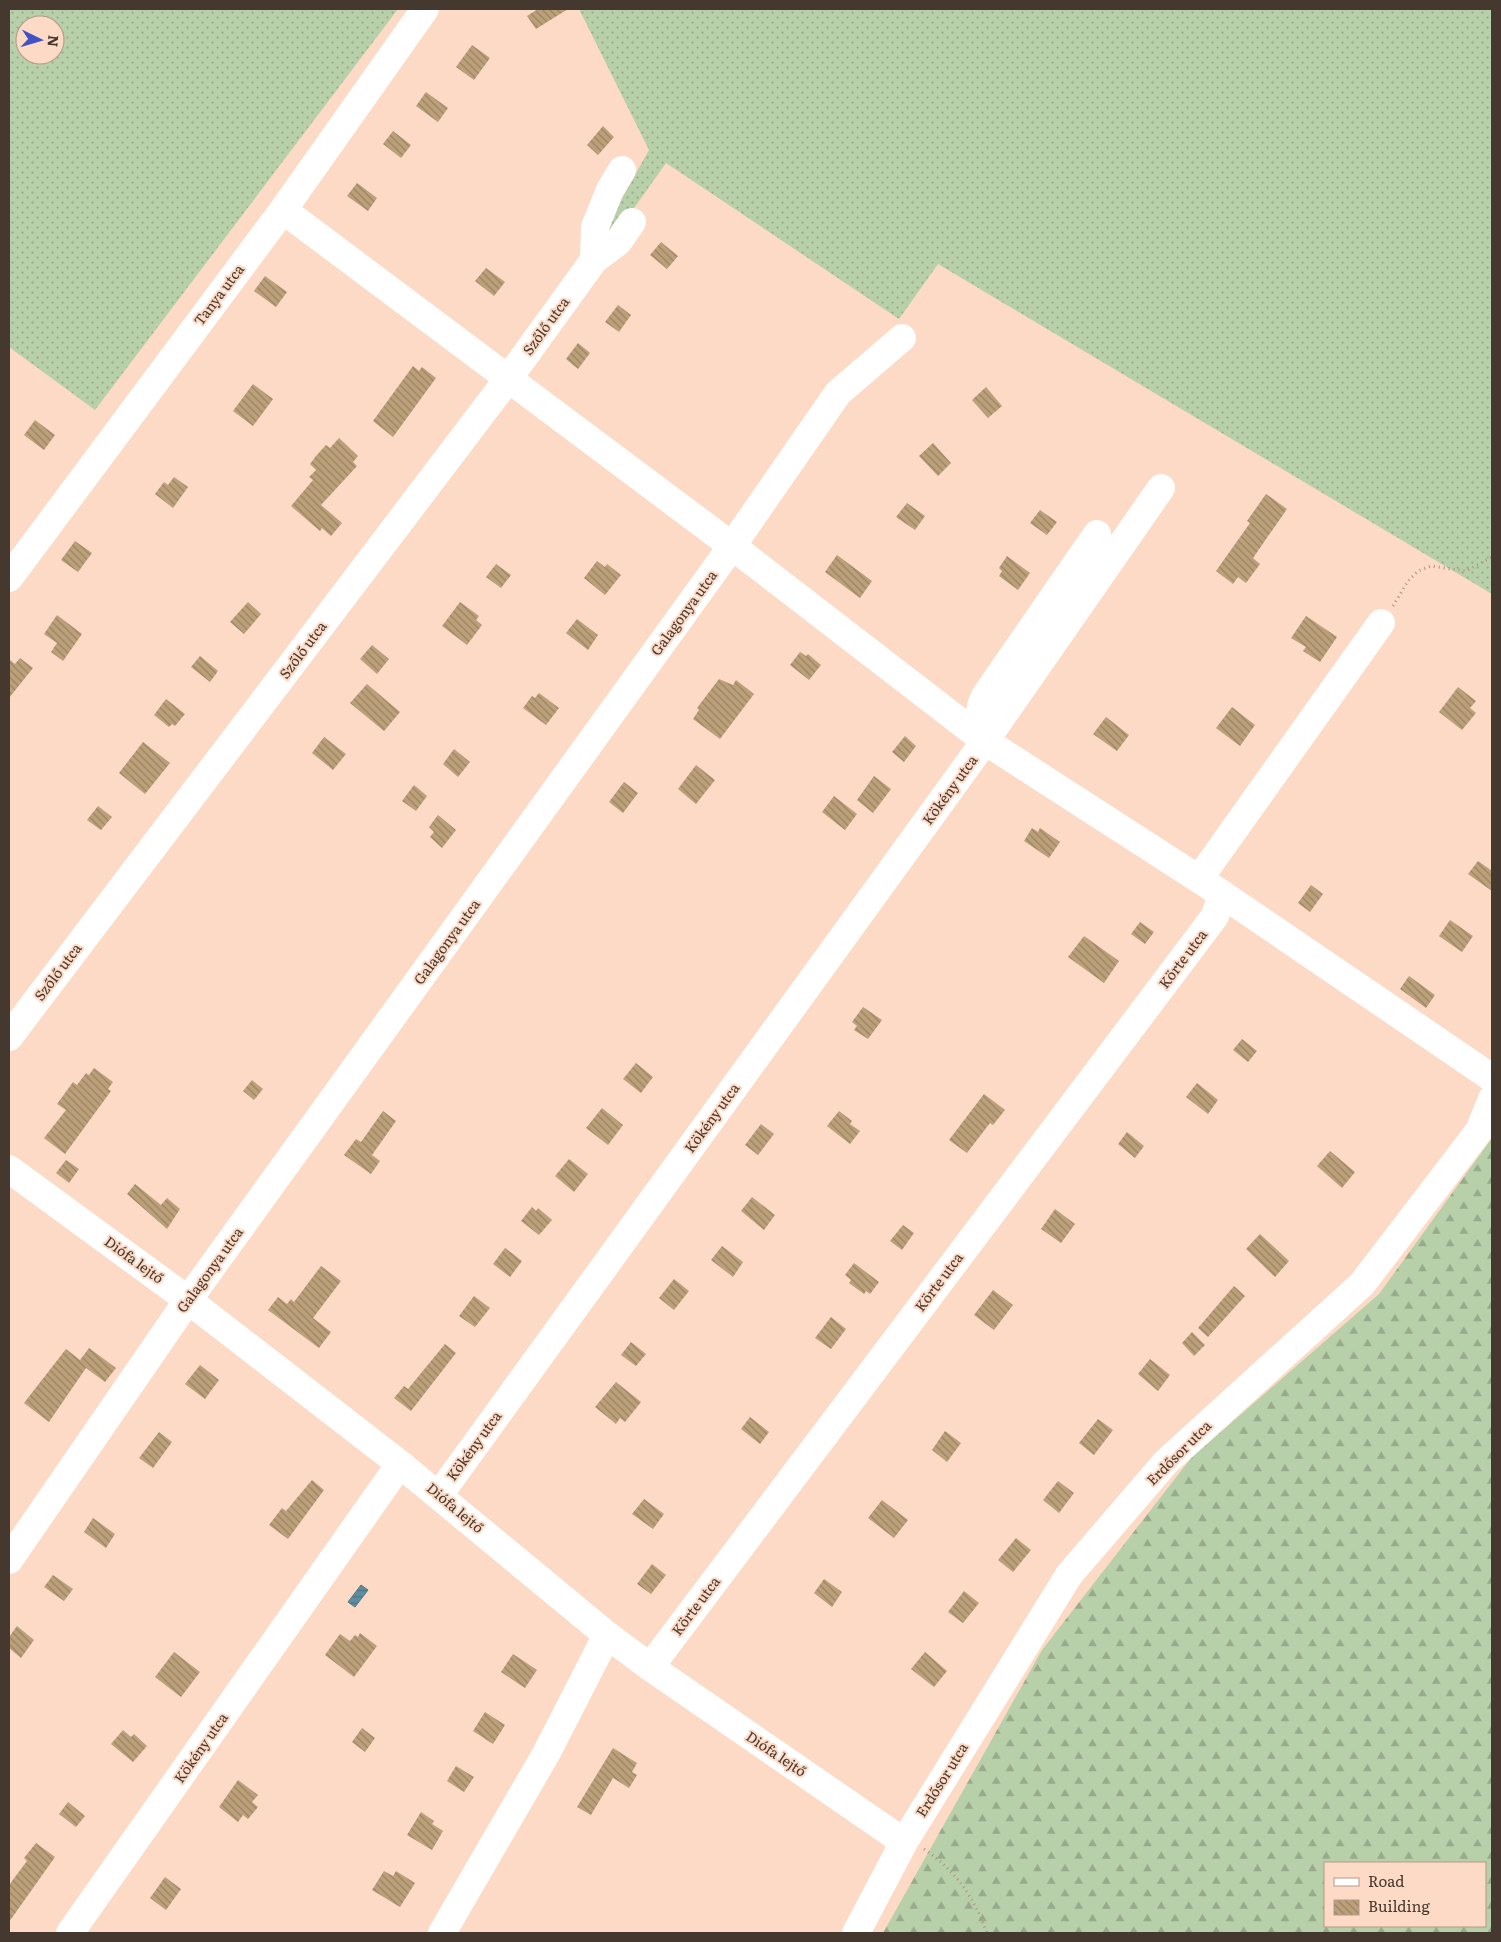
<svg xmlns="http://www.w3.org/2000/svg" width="1501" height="1942" viewBox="0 0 1501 1942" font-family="Literata,serif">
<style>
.grass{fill:url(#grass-dots);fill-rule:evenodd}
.forest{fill:url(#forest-firs);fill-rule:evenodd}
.water{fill:url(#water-rules);stroke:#54747f}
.building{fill:url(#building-back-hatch)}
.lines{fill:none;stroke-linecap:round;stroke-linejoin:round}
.path{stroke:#ac9383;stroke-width:3;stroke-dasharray:1 4;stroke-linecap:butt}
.minor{stroke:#fff;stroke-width:28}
.labels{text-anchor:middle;stroke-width:4;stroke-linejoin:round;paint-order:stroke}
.street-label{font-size:14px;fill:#45382f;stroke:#fcdac5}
</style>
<defs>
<pattern id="grass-dots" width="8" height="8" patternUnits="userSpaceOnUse" patternTransform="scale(1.25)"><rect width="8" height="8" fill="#b8d0aa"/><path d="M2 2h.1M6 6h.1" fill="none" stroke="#97aa8b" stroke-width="1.8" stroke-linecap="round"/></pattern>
<pattern id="forest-firs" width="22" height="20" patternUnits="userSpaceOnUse" patternTransform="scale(1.25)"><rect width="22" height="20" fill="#b8d0aa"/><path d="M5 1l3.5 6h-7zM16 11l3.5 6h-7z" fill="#97aa8b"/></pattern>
<pattern id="water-rules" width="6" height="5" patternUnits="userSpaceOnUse" patternTransform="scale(1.25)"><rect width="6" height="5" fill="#5b8ea1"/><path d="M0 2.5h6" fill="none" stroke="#4d7584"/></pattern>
<pattern id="building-back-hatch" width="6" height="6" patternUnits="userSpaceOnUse" patternTransform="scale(1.25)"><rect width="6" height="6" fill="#bba07a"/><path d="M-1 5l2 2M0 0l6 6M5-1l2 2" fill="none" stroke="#9a8364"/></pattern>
</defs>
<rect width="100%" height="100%" fill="#fcdac5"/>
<!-- grass -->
<path class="grass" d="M9,9h389l-303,401 -86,-63zM25,25h30v30h-30z
M579,9h913v585l-554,-330 -39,55 -233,-156 -49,69 -13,8 3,-15 42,-75z"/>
<!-- forest -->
<path class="forest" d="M1492,1138v795h-609l159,-283 149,-192 188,-164zM1325,1863h160v63h-160z"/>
<!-- water -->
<path class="water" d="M361,1585l7,5 -13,17 -7,-5z"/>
<!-- building -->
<path class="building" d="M538,9h30l-32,20 -9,-13z
M472,45l18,13 -16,22 -18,-13z
M426,92l22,16 -10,14 -22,-16z
M603,126l11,11 -16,18 -11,-10z
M393,131l18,14 -10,13 -18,-14z
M357,183l20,15 -9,13 -21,-15z
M661,242l17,14 -11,13 -17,-14z
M486,268l19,14 -11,14 -19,-15z
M265,276l22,16 -11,15 -22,-16z
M618,305l13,10 -12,17 -14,-10z
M578,343l12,10 -12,16 -12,-10z
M413,366l6,5 3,-4 14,11 -43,59 -20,-16z
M253,384l20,15 -20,27 -20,-15z
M986,387l16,19 -14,12 -16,-18z
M35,420l20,15 -11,15 -20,-15z
M339,438l19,18 -5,6 4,4 -36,39 21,18 -11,13 -9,-8 -2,3 -29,-25 22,-26 -4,-3 7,-7 -6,-6 6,-8 10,-11 4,3z
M933,443l18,20 -13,13 -19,-20z
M174,477l14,10 -15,21 -18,-14 9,-12 4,3z
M1266,494l21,15 -34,49 7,6 -14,19 -8,-6 -5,7 -17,-13 34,-48 -3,-2z
M907,503l18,13 -10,14 -19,-13z
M1040,510l17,12 -10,13 -17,-12z
M75,541l17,12 -14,19 -17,-12z
M837,555l35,26 -12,17 -35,-26z
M1007,556l23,17 -12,17 -19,-14 3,-5 -3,-3z
M597,561l8,6 2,-3 14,11 -16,20 -21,-17z
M496,564l15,11 -10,13 -15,-11z
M248,602l13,12 -17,20 -14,-12z
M460,602l19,14 -3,4 6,5 -15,20 -25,-19z
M57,615l25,19 -19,27 -12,-9 6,-9 -13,-9z
M1306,616l31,21 -17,25 -17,-11 3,-4 -15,-9z
M577,619l21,16 -10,15 -22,-17z
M372,645l17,14 -12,15 -17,-15z
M800,652l6,4 2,-2 13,11 -12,15 -19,-15z
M200,656l18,15 -8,11 -19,-15z
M20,658l13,10 -24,30v-39l6,5z
M719,679l14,6 3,-5 18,14 -34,45 -27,-20 6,-9 -2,-2z
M367,684l33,28 -16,19 -34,-28z
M1458,687l18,14 -6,7 6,5 -14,17 -23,-18z
M539,693l20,15 -13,17 -23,-17 9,-12 3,2z
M166,699l19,15 -10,12 -3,-2 -3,3 -15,-12z
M1232,707l23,18 -15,21 -24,-18z
M1106,717l23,18 -12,16 -24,-17z
M905,736l11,10 -12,16 -12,-10z
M324,737l22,17 -13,16 -21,-17z
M143,742l27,21 -25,31 -26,-21z
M454,749l16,13 -12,15 -15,-13z
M696,765l19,15 -19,24 -18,-15z
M874,776l17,13 -18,24 -16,-13z
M624,782l14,11 -15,20 -14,-11z
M414,785l13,11 -11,15 -14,-10z
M834,796l23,18 -12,16 -23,-18z
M98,806l14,11 -11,13 -14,-10z
M438,815l18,15 -14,18 -12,-11 4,-5 -5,-5z
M1032,828l6,4 2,-4 20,14 -11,16 -25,-17z
M1478,861l14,10v20l-24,-17z
M1311,885l12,9 -13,18 -12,-9z
M1450,920l23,16 -11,16 -23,-16z
M1140,922l14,10 -9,12 -14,-10z
M1084,936l35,25 -15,22 -36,-26z
M1409,976l26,19 -9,13 -26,-19z
M863,1007l19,13 -14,19 -14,-9 3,-4 -5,-4z
M1242,1039l15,12 -9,11 -15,-12z
M636,1063l17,14 -12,16 -18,-14z
M94,1068l19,14 -5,7 3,2 -46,63 -21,-16 22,-28 -9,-6 16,-22 4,3 9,-12 3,2z
M252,1080l11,9 -9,11 -11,-9z
M1197,1083l21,17 -10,14 -22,-17z
M984,1094l21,16 -12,15 -3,-2 -23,30 -18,-13z
M602,1108l21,17 -15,20 -22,-17z
M383,1111l13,10 -24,34 8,6 -9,13 -27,-19 12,-16 5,3z
M839,1111l13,10 -2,3 10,7 -10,13 -23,-18z
M761,1124l13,10 -16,21 -13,-10z
M1127,1132l17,14 -9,12 -17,-14z
M1330,1151l25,21 -13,16 -25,-22z
M569,1159l19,15 -14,18 -19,-16z
M66,1160l13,9 -10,14 -13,-10z
M135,1184l26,21 6,-7 13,11 -13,20 -40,-35z
M752,1197l23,18 -11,15 -23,-19z
M532,1207l4,4 2,-3 14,12 -13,15 -18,-14z
M1055,1209l20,15 -14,19 -20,-14z
M903,1225l11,8 -12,17 -12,-9z
M1260,1234l29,27 -14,16 -29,-28z
M722,1246l21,16 -10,15 -22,-17z
M505,1248l17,13 -12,16 -17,-13z
M854,1263l25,19 -9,12 -4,-3 -2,3 -15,-11 2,-3 -6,-5z
M321,1266l20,15 -28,37 18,14 -12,16 -51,-38 10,-13 9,7 4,-5 3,3z
M674,1279l15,12 -15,19 -15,-12z
M1234,1286l11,10 -37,41 -10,-9z
M993,1290l20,15 -19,25 -20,-15z
M474,1296l16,12 -15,19 -16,-11z
M831,1317l15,12 -15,20 -16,-11z
M1192,1332l13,13 -11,11 -12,-13z
M631,1342l15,12 -10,12 -15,-11z
M445,1344l11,9 -45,58 -17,-13 10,-12 4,3z
M89,1348l27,20 -11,14 -19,-14 -37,54 -25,-19 42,-54 14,11z
M1150,1359l20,16 -12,16 -20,-17z
M200,1365l19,15 -14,19 -20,-15z
M616,1382l25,20 -16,20 -5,-4 -4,6 -21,-17z
M750,1417l19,15 -9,12 -19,-15z
M1098,1419l15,11 -19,25 -15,-12z
M945,1431l16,12 -14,19 -15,-12z
M159,1432l13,10 -19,26 -14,-10z
M312,1480l12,10 -36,49 -19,-14 13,-17 4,3z
M1058,1481l16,12 -15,20 -16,-13z
M644,1499l20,15 -11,15 -21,-15z
M882,1500l26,20 -14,18 -26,-20z
M93,1518l22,16 -9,14 -22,-16z
M1016,1538l15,12 -18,22 -15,-12z
M652,1564l14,11 -15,19 -14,-10z
M53,1575l20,14 -9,12 -20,-14z
M824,1579l18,13 -10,15 -18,-14z
M964,1591l15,12 -16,20 -15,-11z
M17,1626l17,14 -13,18 -12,-10v-11z
M360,1633l17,13 -23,31 -29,-22 15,-21 10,7 5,-6 3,2z
M174,1652l26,20 -19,25 -26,-20z
M925,1652l22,19 -13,16 -23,-18z
M513,1654l24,16 -12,18 -24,-16z
M485,1712l20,13 -12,19 -20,-13z
M362,1728l13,10 -10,14 -13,-10z
M123,1730l8,7 3,-3 13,12 -14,16 -22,-18z
M613,1748l24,15 -5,9 5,3 -8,13 -16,-10 -22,37 -14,-8z
M456,1766l18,11 -10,15 -17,-11z
M238,1780l20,15 -6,7 6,5 -10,12 -5,-4 -5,7 -19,-15z
M68,1802l17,14 -9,11 -17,-13z
M421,1812l13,9 -2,3 11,7 -11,19 -25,-15z
M36,1843l19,14 -46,65v-37l18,-24 -3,-3z
M384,1871l9,5 3,-5 19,12 -15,24 -28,-17z
M165,1877l16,12 -15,21 -16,-12z"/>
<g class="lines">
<!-- path -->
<path class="path" d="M1393,606l15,-25 10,-10 13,-5 35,5 26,-14
M924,1849c33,23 49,47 63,84"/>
<!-- minor -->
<path class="minor" d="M283,210l449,336 253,195 237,153 270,184
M594,260l24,-18 14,-20
M9,578l274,-368 142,-201
M985,741c-6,-17 -8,-29 0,-45l112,-162
M1199,879l182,-256
M9,1037l499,-658 86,-119 1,-33 15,-37 12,-20
M9,1169l179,131 212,164 207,171 43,32 254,175
M439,1495l546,-754 176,-253
M9,1560l179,-260 544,-754 106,-153 64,-55
M650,1667l565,-751 7,-22
M70,1933l330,-469
M442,1933l104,-179 61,-119
M856,1933l48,-91 165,-267 97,-113 196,-178 117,-153 13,-32"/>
</g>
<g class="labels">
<!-- street labels -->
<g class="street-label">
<text transform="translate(219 295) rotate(-53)" y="5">Tanya utca</text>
<text transform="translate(546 326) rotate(-54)" y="5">Szőlő utca</text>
<text transform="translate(684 613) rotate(-54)" y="5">Galagonya utca</text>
<text transform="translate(303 650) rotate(-53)" y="5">Szőlő utca</text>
<text transform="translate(950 790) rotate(-54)" y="5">Kökény utca</text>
<text transform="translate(447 942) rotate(-54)" y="5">Galagonya utca</text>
<text transform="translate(1183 959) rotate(-53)" y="5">Körte utca</text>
<text transform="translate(58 972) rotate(-53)" y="5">Szőlő utca</text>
<text transform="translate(712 1118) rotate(-54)" y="5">Kökény utca</text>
<text transform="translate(134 1260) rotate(36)" y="5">Diófa lejtő</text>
<text transform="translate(210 1270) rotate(-54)" y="5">Galagonya utca</text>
<text transform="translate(939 1282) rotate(-53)" y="5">Körte utca</text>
<text transform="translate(474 1446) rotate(-54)" y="5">Kökény utca</text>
<text transform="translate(1179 1453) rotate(-45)" y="5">Erdősor utca</text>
<text transform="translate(455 1508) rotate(40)" y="5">Diófa lejtő</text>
<text transform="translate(696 1606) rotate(-53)" y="5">Körte utca</text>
<text transform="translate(201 1748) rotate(-55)" y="5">Kökény utca</text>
<text transform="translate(776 1754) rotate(34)" y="5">Diófa lejtő</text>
<text transform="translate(942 1780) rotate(-58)" y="5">Erdősor utca</text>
</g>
</g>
<!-- border -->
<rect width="1501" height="1942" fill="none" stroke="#45382f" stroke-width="20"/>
<!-- legend -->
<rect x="1324" y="1862" width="162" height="65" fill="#fcdac5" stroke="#b39989"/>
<rect x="1334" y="1878" width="25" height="8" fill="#ffffff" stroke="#b39989"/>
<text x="1368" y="1887" font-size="15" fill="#45382f">Road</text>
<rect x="1334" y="1900" width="25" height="15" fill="url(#building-back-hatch)" stroke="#b39989"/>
<text x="1368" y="1912" font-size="15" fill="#45382f">Building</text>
<!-- north arrow -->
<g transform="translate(40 40) rotate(95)"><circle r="24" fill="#fcdac5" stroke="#b39989"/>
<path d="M0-4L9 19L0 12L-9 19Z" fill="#4152c6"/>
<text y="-8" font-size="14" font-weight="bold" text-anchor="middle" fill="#45382f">N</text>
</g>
</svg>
